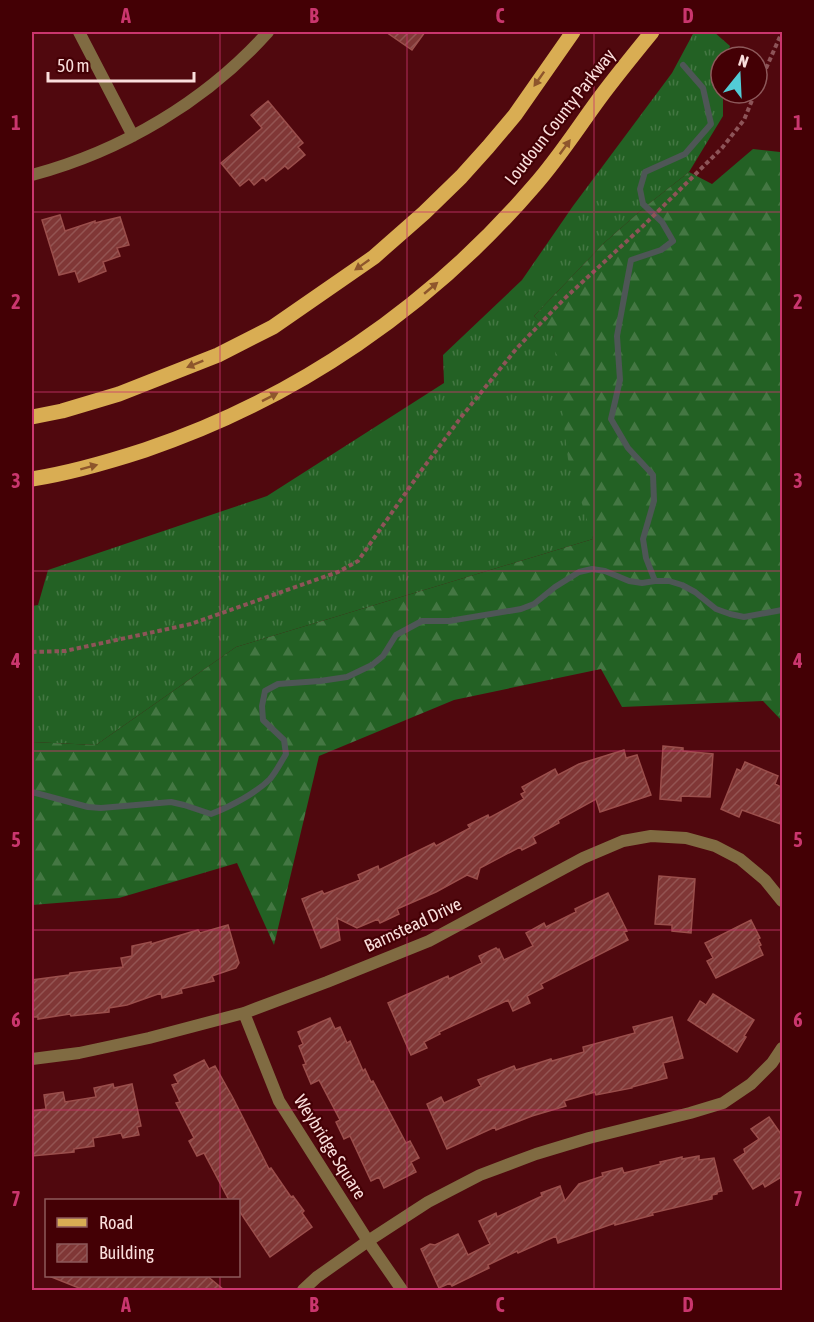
<svg xmlns="http://www.w3.org/2000/svg" width="814" height="1322" viewBox="0 0 814 1322" font-family="'Asap Condensed',sans-serif">
<style>
.grass{fill:url(#grass-tufts)}
.forest{fill:url(#forest-firs)}
.lines{fill:none;stroke-linecap:round;stroke-linejoin:round}
.stream{stroke:#4e5656;stroke-width:6}
.building{fill:url(#building-hatch);stroke:#9b4f4c;stroke-width:1.5}
.path{stroke:#8d5458;stroke-width:4;stroke-dasharray:4.5 3;stroke-linecap:butt}
.street{stroke:#806b42;stroke-width:12}
.primary{stroke:#d9ad53;stroke-width:15}
.oneway{fill:#8e562c}
.grid{fill:none;stroke:#ca366e;stroke-width:1.5;stroke-opacity:0.55}
.labels{text-anchor:middle;stroke-width:4.5;stroke-linejoin:round;paint-order:stroke}
.street-label{font-size:18px;fill:#fadedc;stroke:#440005}
.neatline{fill:none;stroke:#ca366e;stroke-width:2}
.grid-label{font-size:20px;text-anchor:middle;font-weight:bold;fill:#ca366e}
</style>
<defs>
<pattern id="grass-tufts" width="24" height="20" patternUnits="userSpaceOnUse" patternTransform="scale(1.5)"><rect width="24" height="20" fill="#236124"/><path d="M3 7l-1-3M5 7V3M7 7l1-3M15 17l-1-3M17 17v-4M19 17l1-3" fill="none" stroke="#447743"/></pattern>
<pattern id="forest-firs" width="22" height="20" patternUnits="userSpaceOnUse" patternTransform="scale(1.5)"><rect width="22" height="20" fill="#236124"/><path d="M5 1l3.5 6h-7zM16 11l3.5 6h-7z" fill="#447743"/></pattern>
<pattern id="building-hatch" width="6" height="6" patternUnits="userSpaceOnUse" patternTransform="scale(1.5)"><rect width="6" height="6" fill="#803736"/><path d="M-1 1l2-2M0 6l6-6M5 7l2-2" fill="none" stroke="#935452"/></pattern>
</defs>
<rect width="100%" height="100%" fill="#50080e"/>
<!-- grass -->
<path class="grass" d="M694,32h20l16,14 -3,11h-6v36h2v23l-34,56 -43,34 -42,37 -70,73 19,17 40,206 -357,108 -140,98 -64,-3v-136l6,-1 10,-35 219,-74 177,-113 -1,-28 79,-75 51,-74 99,-133z"/>
<!-- forest -->
<path class="forest" d="M753,149l27,3 2,25v544l-19,-20 -141,6 -21,-38 -147,31 -135,56 -45,189 -37,-82 -118,35 -87,7v-163l64,3 140,-98 357,-108 -25,-80 -15,-125 -19,-18 70,-73 42,-37 43,-34 23,12z"/>
<g class="lines">
<!-- stream -->
<path class="stream" d="M655,581l-9,-23 -3,-19 11,-38 -1,-26 -25,-27 -17,-29 9,-39 -3,-44 14,-76 30,-10 12,-9 -11,-19 -19,-18 -3,-15 5,-17 40,-18 26,-30 -8,-36 -20,-23
M32,792l56,15 13,1 70,-6 13,3 27,9c19,-7 45,-21 59,-35 6,-7 11,-17 16,-25l-2,-14 -21,-20 -1,-14 3,-15 13,-7 42,-3 27,-4 25,-12 11,-9 13,-21 26,-14h27l72,-12 13,-5 21,-17 24,-15 13,-3 13,2 24,10 13,2 13,-2h14l13,4 13,7 21,17 14,5 14,3 38,-7"/>
</g>
<!-- building -->
<path class="building" d="M386,32h39l-13,18z
M268,101l35,42 -5,4 7,8 -17,14 -3,-3 -19,15 -3,-4 -9,8 -5,-6 -9,7 -19,-23 41,-35 -11,-13z
M60,215l5,16 30,-10v2l25,-6 9,28 -12,3 3,8 -17,6 3,9 -27,11 -4,-11 -16,4 -17,-55z
M663,746l20,2v3l30,3 -3,43 -29,-1v5l-21,-2z
M624,750l2,8 11,-3 14,40 -51,17 -4,-13 -38,21 1,3 -26,14 3,6 -14,7 -2,-3 -40,21 -3,11 -10,-4 -31,17 -39,17 2,5 -19,9 -2,-4 -21,9 -20,-10 3,22 -19,8 -19,-49 20,-8 2,3 36,-14 -2,-5 20,-9 1,4 55,-27 2,3 34,-18 -2,-3 20,-10 1,3 35,-19 -3,-5 4,-2 -3,-5 33,-18 3,6 21,-11z
M745,762l33,14 -3,8 8,4v37l-41,-15 -3,7 -18,-8 16,-40 4,2z
M659,876l36,3 -4,54 -19,-2v-6l-17,-1z
M608,893l19,38 -3,1 4,8 -87,44 2,4 -16,8 3,7 -17,8 -5,-11 -69,32 1,2 -16,8 3,6 -16,7 -23,-52 60,-27 1,3 33,-16 -3,-7 17,-8 2,2 1,-1 5,11 29,-14 -7,-13 18,-10 2,4 30,-15 -1,-3z
M751,920l9,18 -2,1 3,6 -2,1 4,9 -47,23 -9,-17 6,-3 -8,-15z
M228,925l11,38 -3,5 -24,8 2,5 -33,8 1,4 -20,5 -1,-5 -34,12 -18,3v4l-38,4 -1,-2 -32,5v-2h-6v-37l37,-5 1,-2 53,-6 -2,-9 11,-2v-10l19,-4v2l47,-14 2,3z
M713,994l41,26 -10,16 2,1 -9,15 -49,-32 12,-19 6,4z
M672,1017l11,41 -20,5 4,15 -35,9v1l-36,7 -1,-3 -31,9 2,5 -34,10 -36,14 -1,-3 -48,22 -20,-45 14,-7 3,6 37,-17 -3,-6 36,-14 2,4 35,-11 1,2 32,-9 -1,-5 52,-14 -2,-6z
M330,1018l5,11 5,-2 7,16 3,-2 13,30 2,-2 6,13 2,-1 33,62 4,-2 9,17 -8,4 5,10 -32,16 -5,-11 -8,4 -21,-45 -6,3 -8,-17 4,-2 -21,-40 -8,4 -8,-19 3,-1 -7,-18 4,-2 -5,-12z
M204,1060l5,9 6,-3 18,32 36,71 2,-1 20,29 2,-1 11,15 -2,2 10,14 -42,30 -32,-48v-9h-9l-25,-47 -7,3 -8,-15 5,-3 -18,-35 4,-1 -8,-17 6,-2 -4,-8z
M113,1084l1,4 18,-4 9,42 -4,1 2,8 -16,3 -2,-5 -28,5 1,8 -20,3v3l-42,4v-45l14,-2 -2,-14 19,-3 2,10 31,-5 -2,-9z
M769,1117l14,20v39l-18,11 -2,-4 -10,6 -19,-29 11,-7 -1,-4 15,-10 -8,-10z
M699,1156v4l15,-2 8,33 -5,1v2l-5,1v4l-60,14 1,2 -38,10v-2l-57,20 -2,-7 -38,17 -1,-2 -29,14 1,3 -37,18 -2,-3 -11,5 -18,-39 9,-5 5,1 23,-11 10,21 22,-11 -11,-23 17,-8 1,4 45,-21 -1,-3 19,-7 5,15 14,-17 24,-8 -1,-3 20,-5 2,5 37,-9 -1,-2 22,-5v2z
M206,1275l18,15h-140l-35,-14z"/>
<g class="lines">
<!-- path -->
<path class="path" d="M757,89l25,-57
M32,652l33,-1 126,-27 147,-52 20,-11 63,-90 41,-55 55,-68 47,-49 77,-71 81,-80 22,-28 11,-27"/>
<!-- street -->
<path class="street" d="M79,32l54,104
M32,175c90,-24 174,-74 236,-143
M244,1013l35,88 89,140 34,49
M32,1059l47,-6 70,-15 95,-25 83,-31 102,-41 154,-83 40,-17 28,-5 35,2 29,8 25,13 25,21 17,21
M303,1290l14,-13 51,-36 60,-39 52,-27 56,-21 53,-16 101,-25 33,-10 28,-19 21,-21 10,-15"/>
<!-- primary -->
<path class="primary" d="M32,417l30,-6 57,-17 99,-39 55,-28 101,-70 50,-44 37,-36 27,-30 27,-32 58,-83
M32,479c38,-6 76,-17 113,-29 151,-51 285,-143 389,-264 24,-27 43,-57 65,-87 17,-23 35,-45 53,-67"/>
</g>
<!-- one-way arrows -->
<defs><path id="oneway-solid" d="M-6-.8H1V-3.2L6.5 0L1 3.2V.8H-6Z" transform="scale(1.5)"/></defs>
<g class="oneway">
<use href="#oneway-solid" transform="translate(539 79) rotate(125)"/>
<use href="#oneway-solid" transform="translate(565 147) rotate(-54)"/>
<use href="#oneway-solid" transform="translate(362 265) rotate(145)"/>
<use href="#oneway-solid" transform="translate(431 288) rotate(-40)"/>
<use href="#oneway-solid" transform="translate(195 364) rotate(158)"/>
<use href="#oneway-solid" transform="translate(270 397) rotate(-27)"/>
<use href="#oneway-solid" transform="translate(89 467) rotate(-15)"/>
</g>
<!-- grid -->
<path class="grid" d="M220,32v1168M407,32v1258M594,32v1258M32,212h750M32,392h750M32,571h750M32,751h750M32,930h750M32,1110h750M220,1276v14"/>
<g class="labels">
<!-- street labels -->
<g class="street-label">
<text transform="translate(560 117) rotate(-52)" y="6">Loudoun County Parkway</text>
<text transform="translate(413 925) rotate(-25)" y="6">Barnstead Drive</text>
<text transform="translate(330 1147) rotate(58)" y="6">Weybridge Square</text>
</g>
</g>
<!-- border -->
<rect width="814" height="1322" fill="none" stroke="#440005" stroke-width="66"/>
<!-- legend -->
<rect x="45" y="1199" width="195" height="78" fill="#440005" stroke="#8d595b" stroke-width="1.5"/>
<rect x="57" y="1218" width="30" height="9" fill="#d9ad53" stroke="#8d595b" stroke-width="1.5"/>
<text x="99" y="1229" font-size="18" fill="#fadedc">Road</text>
<rect x="57" y="1244" width="30" height="18" fill="url(#building-hatch)" stroke="#8d595b" stroke-width="1.5"/>
<text x="99" y="1259" font-size="18" fill="#fadedc">Building</text>
<!-- north arrow -->
<g transform="translate(739 75) rotate(18)"><circle r="28" fill="#440005" stroke="#8d595b" stroke-width="1.5"/>
<path d="M0-4.5L10 22L0 15L-10 22Z" fill="#52ccd6"/>
<text y="-9" font-size="16" font-weight="bold" text-anchor="middle" fill="#fadedc">N</text>
</g>
<!-- scale -->
<path d="M48 72v9h146v-9" fill="none" stroke="#fadedc" stroke-width="3"/>
<text x="57" y="72" font-size="18" fill="#fadedc" stroke="#440005" stroke-width="4.5" paint-order="stroke">50 m</text>
<rect x="33" y="33" width="748" height="1256" class="neatline"/>
<g class="grid-label">
<text x="126" y="23">A</text>
<text x="314" y="23">B</text>
<text x="500" y="23">C</text>
<text x="688" y="23">D</text>
<text x="16" y="130">1</text>
<text x="798" y="130">1</text>
<text x="16" y="309">2</text>
<text x="798" y="309">2</text>
<text x="16" y="488">3</text>
<text x="798" y="488">3</text>
<text x="16" y="668">4</text>
<text x="798" y="668">4</text>
<text x="16" y="847">5</text>
<text x="798" y="847">5</text>
<text x="16" y="1027">6</text>
<text x="798" y="1027">6</text>
<text x="16" y="1206">7</text>
<text x="798" y="1206">7</text>
<text x="126" y="1312">A</text>
<text x="314" y="1312">B</text>
<text x="500" y="1312">C</text>
<text x="688" y="1312">D</text>
</g>
</svg>
